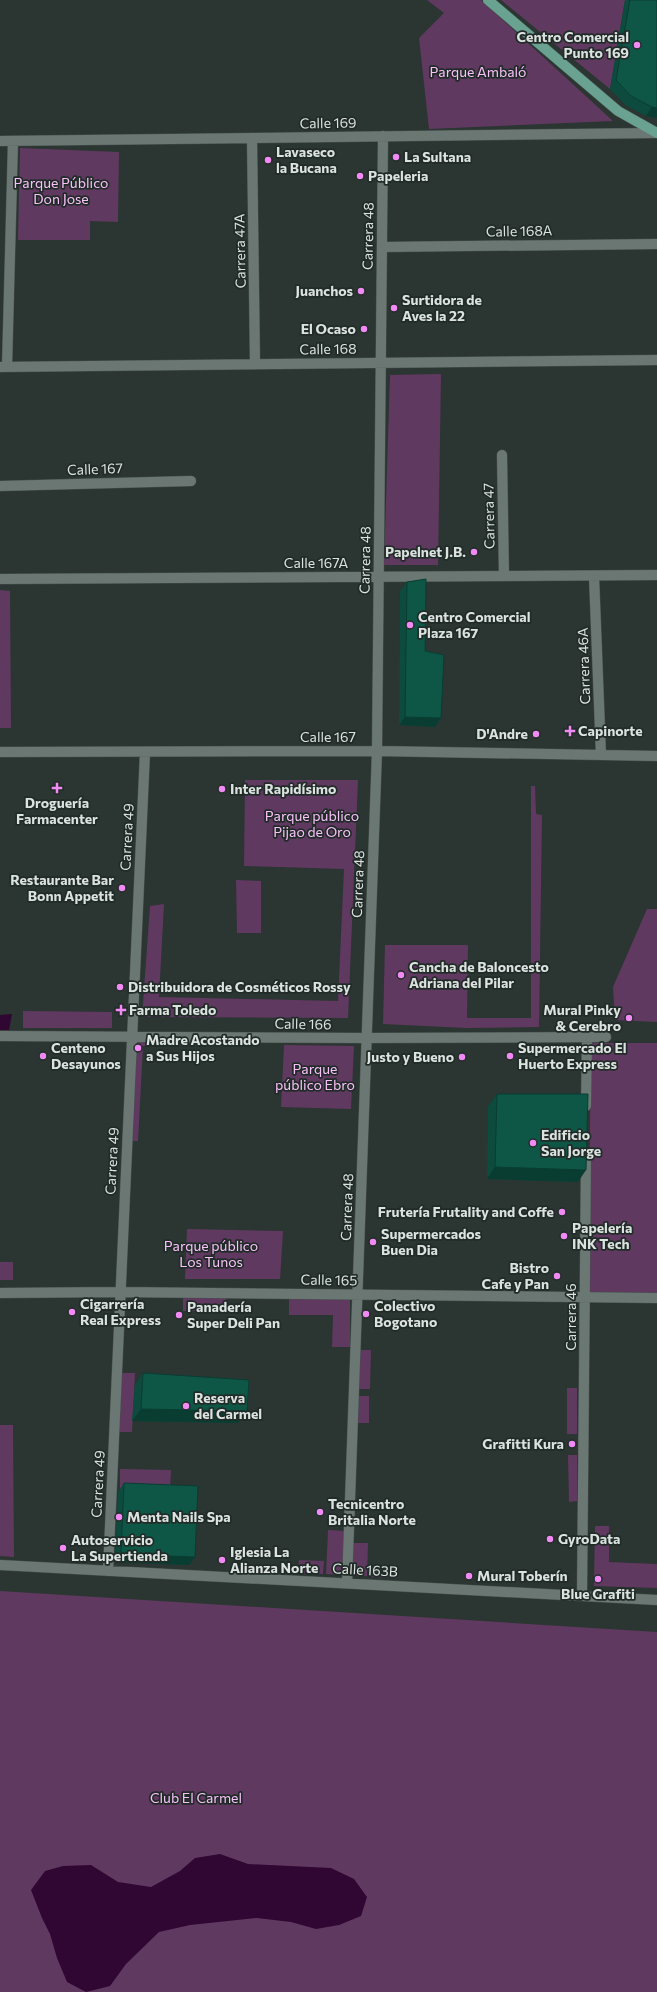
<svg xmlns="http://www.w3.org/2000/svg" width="657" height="1992" viewBox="0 0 657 1992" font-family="Commissioner,sans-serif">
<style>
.green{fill:#603961}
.water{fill:#300632}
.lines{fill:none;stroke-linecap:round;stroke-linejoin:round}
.minor-casing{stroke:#47504d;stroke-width:11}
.major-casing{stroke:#47504d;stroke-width:11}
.minor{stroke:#6b7773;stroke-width:10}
.major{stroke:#6aa292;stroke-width:10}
.wall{fill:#0c4b3d}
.shaded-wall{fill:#0a3d32}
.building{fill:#0e5747;stroke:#0a3d32}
.poi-dot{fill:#f18af4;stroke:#212b28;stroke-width:1.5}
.labels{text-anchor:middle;stroke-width:3.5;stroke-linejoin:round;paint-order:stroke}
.poi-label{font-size:14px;font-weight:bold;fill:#dbe2df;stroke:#212b28;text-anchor:start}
.park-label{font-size:14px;fill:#f9c1fa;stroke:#212b28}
.street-label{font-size:14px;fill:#dbe2df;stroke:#212b28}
</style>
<rect width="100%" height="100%" fill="#2b3532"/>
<!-- green -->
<path class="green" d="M427,0h54l132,121 -184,8 -10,-91 25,-25z
M501,0h124l-15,89z
M20,148l99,4 -1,70 -28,-1v19h-72z
M441,374l-3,191h-54l6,-190z
M0,590l10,1 1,137h-11z
M245,780h113l-10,238 -206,-1 8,-111 14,-2 -5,93 179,4 6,-132 -100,-3z
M531,786h4l1,28 6,1 -3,212 -72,1 -84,-4 2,-79h83l-1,73h64z
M236,880l25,1v52h-24z
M647,909h10v113l-42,-2 -2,-33z
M23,1011l89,1v16h-89z
M135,1041h116v4l-108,1 -5,95h-5z
M591,1043h66v252l-69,-1z
M284,1045l70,1 -3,63 -70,-2z
M187,1229l96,2 -3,48h-95z
M0,1262h13v18h-13z
M289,1297h61v50h-18l1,-32h-44z
M183,1298h43v13h-43z
M359,1350h12l-1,39h-13z
M121,1373h14l-3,59h-14z
M567,1388h10v46h-10z
M358,1396h11v27h-12z
M0,1425h13l1,132 -14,-1z
M568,1455h9v46l-8,1z
M120,1469l51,1 -1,20 -50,-1z
M595,1526h14v36l48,2v24l-63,-2z
M328,1530l18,1 -2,44 -18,-1z
M352,1543h16l-1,33h-16z
M299,1560l25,1 -1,13 -25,-1z
M370,1567h28l-1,11 -27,-1z
M0,1591l657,41v360h-657z"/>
<!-- water -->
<path class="water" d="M12,1014l-3,16h-9v-15z
M220,1854l28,10 83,4 23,11 13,18 -6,19 -22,9 -23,4 -25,-7 -34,-4 -67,7 -31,7 -33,32 -16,22 -24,6 -19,-10 -10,-24 -7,-24 -8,-16 -11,-28 14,-19 18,-5 28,-1 27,17 33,5 29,-16 15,-13z"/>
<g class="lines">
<defs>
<path id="minor" d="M252,138l3,226
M0,141l657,-8
M382,247l275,-3
M0,367l657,-7
M7,367l6,-226
M502,455l2,121
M0,486l191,-5
M594,576l7,179
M0,579l657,-4
M0,752l377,-1 280,5
M0,1036l367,2 239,-1
M586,1106l1,-68
M0,1293l120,-1 537,6
M0,1565l657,35
M108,1571l37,-819
M347,1583l30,-832 6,-615
M582,1596l4,-438"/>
<path id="major" d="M488,0l130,111 39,22"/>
</defs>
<!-- minor casing -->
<use href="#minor" class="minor-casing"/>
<!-- major casing -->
<use href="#major" class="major-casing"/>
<!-- minor -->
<use href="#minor" class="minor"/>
<!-- major -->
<use href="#major" class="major"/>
</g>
<!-- wall -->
<path class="wall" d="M625,0h32v118l-11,-2 -21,-11 -15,-16z
M407,582l34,136 -6,9 -36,-2 1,-134z
M497,1094l81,88 -91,-3 1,-73z
M143,1373l95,50 -106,-2 3,-36z
M124,1483l71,74 -6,8 -74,-3 3,-70z"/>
<!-- shaded-wall -->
<path class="shaded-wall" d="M652,107l5,1v10l-11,-2z
M405,717l36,1 -6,9 -36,-2z
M495,1167l91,3 -8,12 -91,-3z
M141,1409l106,2 -9,12 -106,-2z
M121,1554l74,3 -6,8 -74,-3z"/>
<!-- building -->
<path class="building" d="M630,0h27v108l-5,-1 -21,-11 -15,-16z
M426,579l-1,72 19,4 -3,63 -36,-1 2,-135z
M497,1094h91l-2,76 -91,-3z
M143,1373l106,7 -2,31 -106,-2z
M124,1483l74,3 -3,71 -74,-3z"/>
<!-- markers -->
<g class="poi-dot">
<circle cx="637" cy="45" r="4"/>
<circle cx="396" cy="157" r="4"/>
<circle cx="268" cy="160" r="4"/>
<circle cx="360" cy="176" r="4"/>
<circle cx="361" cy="291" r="4"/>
<circle cx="394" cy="308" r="4"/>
<circle cx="364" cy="329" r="4"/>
<circle cx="474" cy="552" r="4"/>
<circle cx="410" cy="625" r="4"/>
<path d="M568 725h4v4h4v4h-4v4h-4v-4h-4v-4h4z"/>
<circle cx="536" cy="734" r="4"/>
<path d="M55 782h4v4h4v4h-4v4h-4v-4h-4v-4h4z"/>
<circle cx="222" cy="789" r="4"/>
<circle cx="122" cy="888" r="4"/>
<circle cx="401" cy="975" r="4"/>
<circle cx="120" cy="987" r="4"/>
<path d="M119 1004h4v4h4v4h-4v4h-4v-4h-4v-4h4z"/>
<circle cx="629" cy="1018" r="4"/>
<circle cx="138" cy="1048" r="4"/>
<circle cx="43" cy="1056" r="4"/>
<circle cx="510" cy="1056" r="4"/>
<circle cx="462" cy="1057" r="4"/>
<circle cx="533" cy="1143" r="4"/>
<circle cx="562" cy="1212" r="4"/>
<circle cx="564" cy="1236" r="4"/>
<circle cx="373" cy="1242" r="4"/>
<circle cx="557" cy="1276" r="4"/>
<circle cx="72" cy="1312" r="4"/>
<circle cx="366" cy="1314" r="4"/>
<circle cx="179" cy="1315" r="4"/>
<circle cx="186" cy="1406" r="4"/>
<circle cx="572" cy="1444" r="4"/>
<circle cx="320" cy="1512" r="4"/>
<circle cx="119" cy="1517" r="4"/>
<circle cx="550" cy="1539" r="4"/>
<circle cx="63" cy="1548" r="4"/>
<circle cx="222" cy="1560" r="4"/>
<circle cx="469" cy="1576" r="4"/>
<circle cx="598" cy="1579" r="4"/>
</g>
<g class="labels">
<!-- poi labels -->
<g class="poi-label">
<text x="629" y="42" text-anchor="end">Centro Comercial<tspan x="629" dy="16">Punto 169</tspan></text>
<text x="276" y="157">Lavaseco<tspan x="276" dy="16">la Bucana</tspan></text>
<text x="404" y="162">La Sultana</text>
<text x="368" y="181">Papeleria</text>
<text x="353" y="296" text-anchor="end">Juanchos</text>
<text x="402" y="305">Surtidora de<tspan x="402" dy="16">Aves la 22</tspan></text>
<text x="356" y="334" text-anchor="end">El Ocaso</text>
<text x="466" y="557" text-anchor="end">Papelnet J.B.</text>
<text x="418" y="622">Centro Comercial<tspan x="418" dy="16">Plaza 167</tspan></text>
<text x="578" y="736">Capinorte</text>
<text x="528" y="739" text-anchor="end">D'Andre</text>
<text x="230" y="794">Inter Rapidísimo</text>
<text x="57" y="808" text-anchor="middle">Droguería<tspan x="57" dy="16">Farmacenter</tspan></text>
<text x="114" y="885" text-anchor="end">Restaurante Bar<tspan x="114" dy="16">Bonn Appetit</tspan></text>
<text x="409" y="972">Cancha de Baloncesto<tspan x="409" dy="16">Adriana del Pilar</tspan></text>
<text x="128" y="992">Distribuidora de Cosméticos Rossy</text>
<text x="129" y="1015">Farma Toledo</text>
<text x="621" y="1015" text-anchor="end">Mural Pinky<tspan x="621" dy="16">&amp; Cerebro</tspan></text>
<text x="146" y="1045">Madre Acostando<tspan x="146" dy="16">a Sus Hijos</tspan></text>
<text x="51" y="1053">Centeno<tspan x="51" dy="16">Desayunos</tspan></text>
<text x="518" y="1053">Supermercado El<tspan x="518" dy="16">Huerto Express</tspan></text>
<text x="454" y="1062" text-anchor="end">Justo y Bueno</text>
<text x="541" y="1140">Edificio<tspan x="541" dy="16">San Jorge</tspan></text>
<text x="554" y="1217" text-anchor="end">Frutería Frutality and Coffe</text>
<text x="572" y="1233">Papelería<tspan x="572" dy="16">INK Tech</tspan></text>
<text x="381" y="1239">Supermercados<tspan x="381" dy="16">Buen Dia</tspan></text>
<text x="549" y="1273" text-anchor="end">Bistro<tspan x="549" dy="16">Cafe y Pan</tspan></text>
<text x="80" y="1309">Cigarrería<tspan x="80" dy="16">Real Express</tspan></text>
<text x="374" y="1311">Colectivo<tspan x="374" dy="16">Bogotano</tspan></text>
<text x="187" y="1312">Panadería<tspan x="187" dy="16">Super Deli Pan</tspan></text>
<text x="194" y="1403">Reserva<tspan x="194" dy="16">del Carmel</tspan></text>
<text x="564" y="1449" text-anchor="end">Grafitti Kura</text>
<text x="328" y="1509">Tecnicentro<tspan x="328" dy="16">Britalia Norte</tspan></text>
<text x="127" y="1522">Menta Nails Spa</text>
<text x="558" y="1544">GyroData</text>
<text x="71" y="1545">Autoservicio<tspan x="71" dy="16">La Supertienda</tspan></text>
<text x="230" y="1557">Iglesia La<tspan x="230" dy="16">Alianza Norte</tspan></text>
<text x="477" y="1581">Mural Toberín</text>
<text x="598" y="1599" text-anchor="middle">Blue Grafiti</text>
</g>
<!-- park labels -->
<g class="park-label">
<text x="478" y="77">Parque Ambaló</text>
<text x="61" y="188">Parque Público<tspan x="61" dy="16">Don Jose</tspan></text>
<text x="312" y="821">Parque público<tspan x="312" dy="16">Pijao de Oro</tspan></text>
<text x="315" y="1074">Parque<tspan x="315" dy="16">público Ebro</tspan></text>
<text x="211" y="1251">Parque público<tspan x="211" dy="16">Los Tunos</tspan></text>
<text x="196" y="1803">Club El Carmel</text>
</g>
<!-- street labels -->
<g class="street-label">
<text transform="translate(328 123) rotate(-1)" y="5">Calle 169</text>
<text transform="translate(519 231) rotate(-1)" y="5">Calle 168A</text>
<text transform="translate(368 236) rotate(-89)" y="5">Carrera 48</text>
<text transform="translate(240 251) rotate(-91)" y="5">Carrera 47A</text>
<text transform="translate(328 349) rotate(-1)" y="5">Calle 168</text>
<text transform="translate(95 469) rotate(-2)" y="5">Calle 167</text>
<text transform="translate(489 516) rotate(-91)" y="5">Carrera 47</text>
<text transform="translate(365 560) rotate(-89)" y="5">Carrera 48</text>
<text x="316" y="568">Calle 167A</text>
<text transform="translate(584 666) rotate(-92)" y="5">Carrera 46A</text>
<text x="328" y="742">Calle 167</text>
<text transform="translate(127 837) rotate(-87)" y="5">Carrera 49</text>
<text transform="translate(358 884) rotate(-88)" y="5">Carrera 48</text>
<text transform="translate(303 1024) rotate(1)" y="5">Calle 166</text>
<text transform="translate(112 1161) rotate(-87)" y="5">Carrera 49</text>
<text transform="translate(347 1207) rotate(-88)" y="5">Carrera 48</text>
<text transform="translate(329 1280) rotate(1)" y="5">Calle 165</text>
<text transform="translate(571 1317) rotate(-90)" y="5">Carrera 46</text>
<text transform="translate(98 1484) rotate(-87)" y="5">Carrera 49</text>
<text transform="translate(365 1570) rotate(3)" y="5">Calle 163B</text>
</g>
</g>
</svg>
